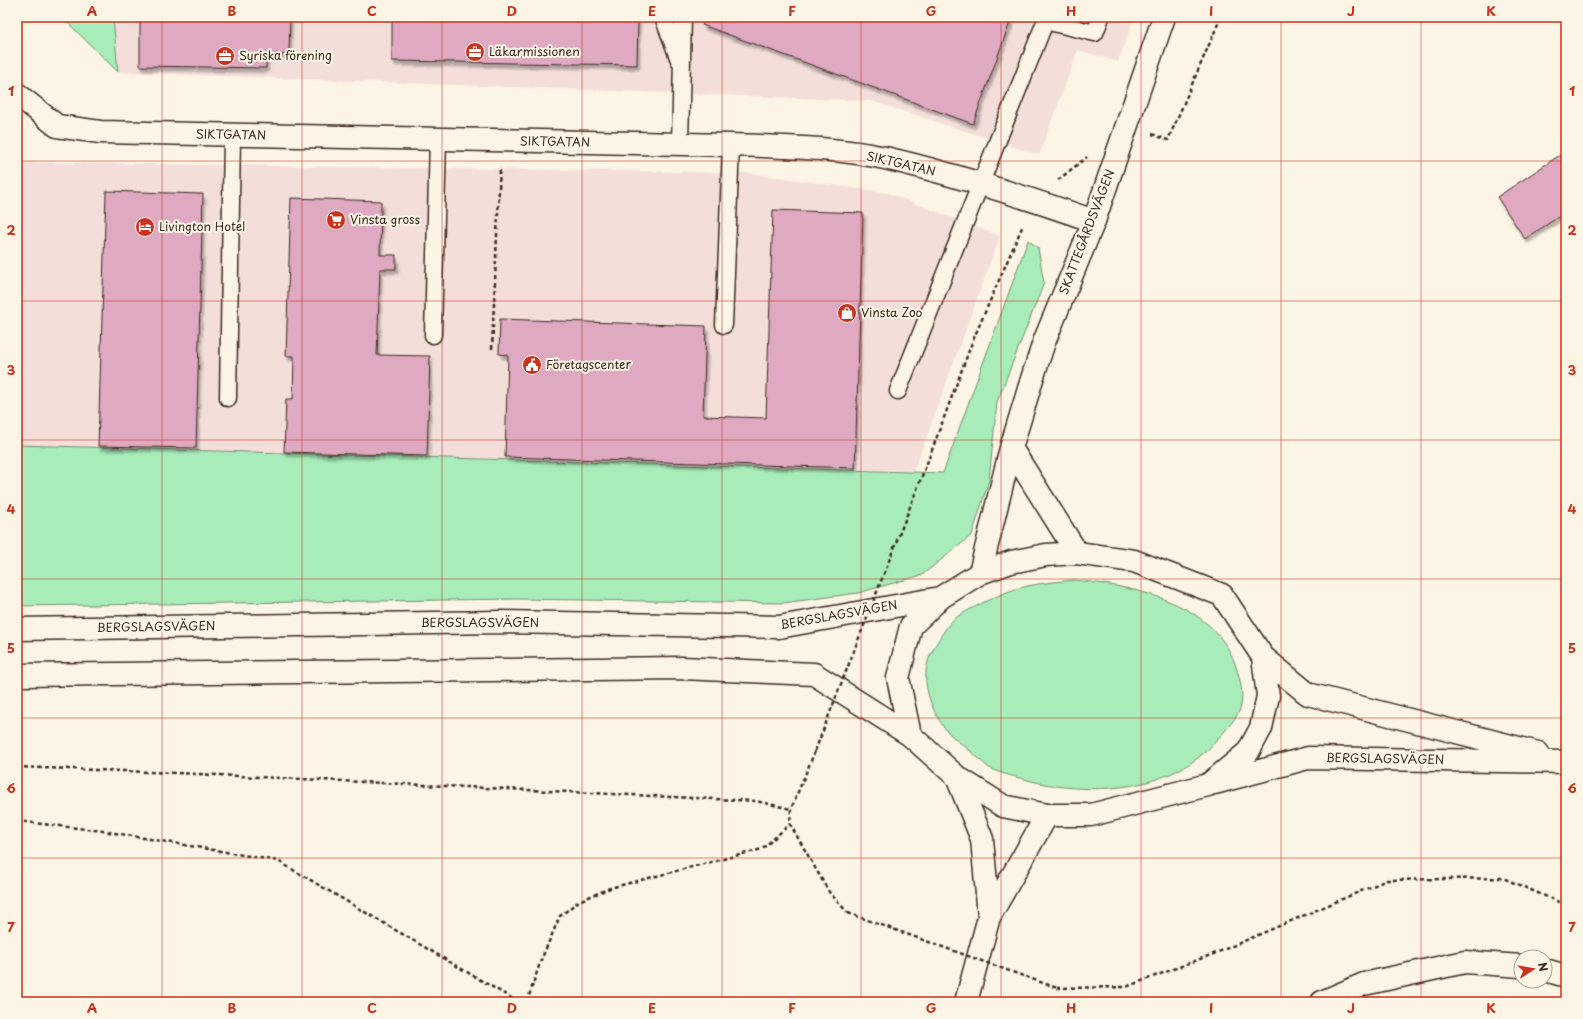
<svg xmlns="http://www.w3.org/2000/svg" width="1583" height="1019" viewBox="0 0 1583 1019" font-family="'Playpen Sans',sans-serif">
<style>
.built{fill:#f3deda}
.green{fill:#a8edb9;stroke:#728c6c}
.building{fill:#dfa9c2;stroke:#3b2a1e;filter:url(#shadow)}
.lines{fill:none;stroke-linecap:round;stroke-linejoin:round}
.service-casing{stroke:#3b2a1e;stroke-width:19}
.minor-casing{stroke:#3b2a1e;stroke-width:25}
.tertiary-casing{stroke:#3b2a1e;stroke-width:25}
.secondary-casing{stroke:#3b2a1e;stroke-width:25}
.path{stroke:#3b2a1e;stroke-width:2.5;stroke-dasharray:4 3;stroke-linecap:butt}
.service{stroke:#fcf5e5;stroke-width:16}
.minor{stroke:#fcf5e5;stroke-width:22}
.tertiary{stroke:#fcf5e5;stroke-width:22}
.secondary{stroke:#fcf5e5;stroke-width:22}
.path-bridge{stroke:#3b2a1e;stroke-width:2.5;stroke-dasharray:4 3;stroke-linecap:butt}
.grid{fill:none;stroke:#c8321e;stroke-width:1;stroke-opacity:0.55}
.labels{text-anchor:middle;stroke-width:4;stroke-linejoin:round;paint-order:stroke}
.poi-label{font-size:12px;fill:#3b2a1e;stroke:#fcf5e5;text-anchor:start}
.street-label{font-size:12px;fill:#3b2a1e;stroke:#fcf5e5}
.neatline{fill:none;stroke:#c8321e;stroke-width:1.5}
.grid-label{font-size:13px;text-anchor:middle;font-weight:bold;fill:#c8321e}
</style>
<defs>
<filter id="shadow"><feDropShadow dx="2.5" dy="4.5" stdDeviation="1" flood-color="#0004"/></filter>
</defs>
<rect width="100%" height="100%" fill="#fcf5e5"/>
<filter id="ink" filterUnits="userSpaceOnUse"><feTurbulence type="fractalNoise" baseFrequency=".025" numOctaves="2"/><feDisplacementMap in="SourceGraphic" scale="8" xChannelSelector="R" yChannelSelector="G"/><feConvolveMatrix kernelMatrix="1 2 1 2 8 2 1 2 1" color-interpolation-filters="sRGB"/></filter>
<g filter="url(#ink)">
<!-- built -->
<path class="built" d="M113,17h1021l-16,45 -40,-12 -39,105 -167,-54 -754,-29z
M17,162l732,11 139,20 112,43 -86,235 -897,-26z"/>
<!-- green -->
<path class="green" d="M62,17h51l5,55z
M1028,240l10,8 6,35 -47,119 -8,78 -17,55 -50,40 -64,18 -75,10 -267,-4 -499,7v-161l926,28z
M1075,580c58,7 134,20 159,81 5,14 10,30 7,45 -2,10 -17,26 -24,34 -46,53 -130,57 -193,39 -12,-3 -26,-6 -36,-12 -6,-5 -12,-11 -19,-17 -7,-6 -16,-12 -22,-19 -14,-17 -25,-44 -20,-66 2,-12 18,-37 27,-46 7,-6 38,-21 48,-25 23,-10 49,-12 73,-14z"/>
<!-- building -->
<path class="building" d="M140,17h150l-1,38 -23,-1v14l-126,-2z
M392,17h246l-1,48 -245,-4z
M705,17h307l-39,107 -271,-99z
M1566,151v61l-41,27 -28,-42z
M106,191l97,3 -7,254 -98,-2z
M291,198l90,3 -1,54h16v14h-16l-3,86 53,1 -3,100 -143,-4 2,-53h7l1,-43h-8z
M773,210l90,3 -8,255 -350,-11 3,-102 -9,-1 1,-35 206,7 -3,90 63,2z"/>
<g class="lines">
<defs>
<path id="service" d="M663,17l16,43
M1045,21l50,12 6,-16
M680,144l3,-127
M724,325l7,-180
M433,335l5,-196
M898,391l149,-374
M228,398l4,-263"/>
<path id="minor" d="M17,94l40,32 43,6 631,13c51,2 104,2 154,13 70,16 140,39 209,63
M1545,970l21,6
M1322,1002l42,-18 101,-22 56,4"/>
<path id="tertiary" d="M1011,448l66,105
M980,573l31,-125 21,-69 12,-37 50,-121 70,-204
M957,777l25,62 7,78
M966,1002l23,-85 58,-102"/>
<path id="secondary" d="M1077,553l57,8 88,34 41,62 5,39 -7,32 -13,24 -40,33 -117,30h-44l-44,-9 -46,-29 -47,-42 -12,-57 13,-52 29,-28 40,-25 31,-11 35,-7z
M17,629l483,-7 279,5 161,-29
M1263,657l45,37 230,59
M17,675l665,-7 132,6 96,61
M1215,783l93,-25 258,4"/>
</defs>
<!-- service casing -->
<use href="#service" class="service-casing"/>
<!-- minor casing -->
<use href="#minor" class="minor-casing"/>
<!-- tertiary casing -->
<use href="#tertiary" class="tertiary-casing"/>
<!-- secondary casing -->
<use href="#secondary" class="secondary-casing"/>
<!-- path -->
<path class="path" d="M1152,134l16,6 53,-123
M1058,180l29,-23
M492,349l8,-182
M929,458l44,-118 50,-115
M815,751l-24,58 -1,15 39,68 19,21
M17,767l159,6 580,28 35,8
M17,821l86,10 175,30 240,141
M1057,988l69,-1 90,-34 171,-73 116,-2 63,27
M527,1002l14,-42 19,-44 19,-15 31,-13 152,-39 28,-25"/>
<!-- service -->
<use href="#service" class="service"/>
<!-- minor -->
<use href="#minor" class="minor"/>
<!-- tertiary -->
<use href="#tertiary" class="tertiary"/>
<!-- secondary -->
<use href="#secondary" class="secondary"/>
<!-- path-bridge -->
<path class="path-bridge" d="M815,751l114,-293
M848,913l209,75"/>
</g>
</g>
<!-- grid -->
<path class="grid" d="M162,17v985M302,17v985M442,17v985M582,17v985M722,17v985M861,17v985M1001,17v985M1141,17v985M1281,17v985M1421,17v985M17,161h1549M17,301h1549M17,440h1549M17,579h1549M17,718h1549M17,858h1549"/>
<!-- icons -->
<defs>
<symbol id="office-disc" viewBox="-11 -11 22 22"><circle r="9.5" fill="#c8321e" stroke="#fcf5e5"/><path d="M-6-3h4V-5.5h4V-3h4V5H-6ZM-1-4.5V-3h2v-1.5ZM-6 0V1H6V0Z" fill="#fff"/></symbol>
<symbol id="supermarket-disc" viewBox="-11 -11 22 22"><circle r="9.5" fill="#c8321e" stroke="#fcf5e5"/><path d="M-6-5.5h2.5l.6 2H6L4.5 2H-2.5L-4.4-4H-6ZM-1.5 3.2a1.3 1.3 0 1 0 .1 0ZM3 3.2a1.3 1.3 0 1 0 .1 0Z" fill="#fff"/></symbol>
<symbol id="hotel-disc" viewBox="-11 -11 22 22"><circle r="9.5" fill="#c8321e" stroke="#fcf5e5"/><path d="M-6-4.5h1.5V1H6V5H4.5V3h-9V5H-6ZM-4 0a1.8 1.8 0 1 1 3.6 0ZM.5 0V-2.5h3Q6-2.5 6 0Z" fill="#fff"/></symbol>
<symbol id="shop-disc" viewBox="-11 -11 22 22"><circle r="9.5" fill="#c8321e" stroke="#fcf5e5"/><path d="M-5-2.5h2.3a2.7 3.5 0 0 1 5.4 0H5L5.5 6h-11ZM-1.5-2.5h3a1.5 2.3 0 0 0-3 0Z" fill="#fff"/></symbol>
<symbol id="civic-disc" viewBox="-11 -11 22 22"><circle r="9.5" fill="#c8321e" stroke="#fcf5e5"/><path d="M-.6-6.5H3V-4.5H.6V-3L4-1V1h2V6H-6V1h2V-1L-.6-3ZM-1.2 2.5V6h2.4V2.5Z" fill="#fff"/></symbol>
</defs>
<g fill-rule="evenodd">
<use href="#office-disc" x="464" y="41" width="22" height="22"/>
<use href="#office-disc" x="214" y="45" width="22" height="22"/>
<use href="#supermarket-disc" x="325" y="209" width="22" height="22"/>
<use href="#hotel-disc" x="134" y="216" width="22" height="22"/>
<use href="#shop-disc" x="836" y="302" width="22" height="22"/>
<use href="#civic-disc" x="521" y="354" width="22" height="22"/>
</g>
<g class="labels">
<!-- poi labels -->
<g class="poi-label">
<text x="489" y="56">Läkarmissionen</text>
<text x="239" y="60">Syriska förening</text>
<text x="350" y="224">Vinsta gross</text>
<text x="159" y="231">Livington Hotel</text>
<text x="861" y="317">Vinsta Zoo</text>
<text x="546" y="369">Företagscenter</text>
</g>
<!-- street labels -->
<g class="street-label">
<text transform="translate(231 135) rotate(1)" y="4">SIKTGATAN</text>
<text transform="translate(555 142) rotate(1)" y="4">SIKTGATAN</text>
<text transform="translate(901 164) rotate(13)" y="4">SIKTGATAN</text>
<text transform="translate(1087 232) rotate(-69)" y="4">SKATTEGÅRDSVÄGEN</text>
<text transform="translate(839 615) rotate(-10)" y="4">BERGSLAGSVÄGEN</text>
<text x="480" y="627">BERGSLAGSVÄGEN</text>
<text transform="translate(156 627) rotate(-1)" y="4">BERGSLAGSVÄGEN</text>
<text transform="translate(1385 759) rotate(1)" y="4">BERGSLAGSVÄGEN</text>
</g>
</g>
<!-- margin -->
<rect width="1583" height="1019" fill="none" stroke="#fcf5e5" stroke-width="44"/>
<!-- north arrow -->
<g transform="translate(1533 969) rotate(78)"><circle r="19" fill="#fcf5e5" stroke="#afa495"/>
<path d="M0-3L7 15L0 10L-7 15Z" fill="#c8321e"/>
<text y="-6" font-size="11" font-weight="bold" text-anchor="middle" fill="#3b2a1e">N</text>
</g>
<rect x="22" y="22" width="1539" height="975" class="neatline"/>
<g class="grid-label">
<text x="92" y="16">A</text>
<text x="232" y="16">B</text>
<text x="372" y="16">C</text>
<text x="512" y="16">D</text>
<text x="652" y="16">E</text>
<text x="792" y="16">F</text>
<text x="931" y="16">G</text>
<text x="1071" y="16">H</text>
<text x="1211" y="16">I</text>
<text x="1351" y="16">J</text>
<text x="1491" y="16">K</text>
<text x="11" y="96">1</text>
<text x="1572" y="96">1</text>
<text x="11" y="235">2</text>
<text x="1572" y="235">2</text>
<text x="11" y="375">3</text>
<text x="1572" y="375">3</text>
<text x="11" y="514">4</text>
<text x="1572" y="514">4</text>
<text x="11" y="653">5</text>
<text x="1572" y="653">5</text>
<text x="11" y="793">6</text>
<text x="1572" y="793">6</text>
<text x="11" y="932">7</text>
<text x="1572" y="932">7</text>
<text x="92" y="1013">A</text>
<text x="232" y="1013">B</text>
<text x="372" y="1013">C</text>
<text x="512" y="1013">D</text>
<text x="652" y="1013">E</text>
<text x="792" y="1013">F</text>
<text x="931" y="1013">G</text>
<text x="1071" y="1013">H</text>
<text x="1211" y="1013">I</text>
<text x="1351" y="1013">J</text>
<text x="1491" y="1013">K</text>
</g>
</svg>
